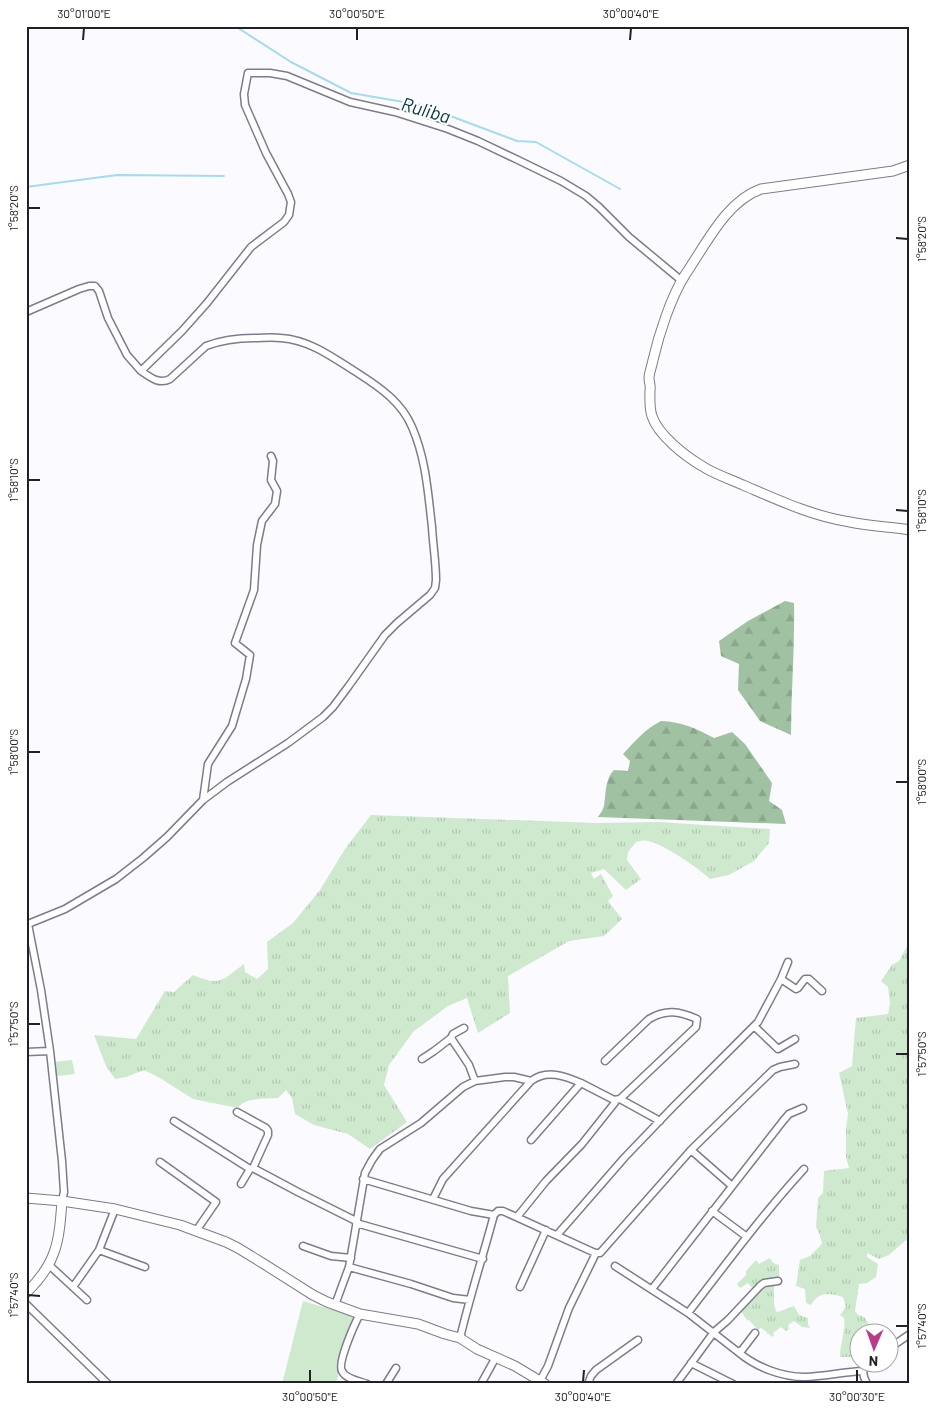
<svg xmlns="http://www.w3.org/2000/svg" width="936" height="1410" viewBox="0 0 936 1410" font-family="Barlow,sans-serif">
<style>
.grass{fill:url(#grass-tufts)}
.forest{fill:url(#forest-firs)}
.pitch{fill:#cee9ce}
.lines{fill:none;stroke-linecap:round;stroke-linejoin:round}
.stream{stroke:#a7dbeb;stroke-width:2}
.street-casing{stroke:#7f7b8c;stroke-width:9}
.secondary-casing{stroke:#7f7b8c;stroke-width:11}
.street{stroke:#fff;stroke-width:6}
.secondary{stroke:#fff;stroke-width:9}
.ticks{fill:none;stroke:#212027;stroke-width:2}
.labels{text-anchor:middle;stroke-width:4;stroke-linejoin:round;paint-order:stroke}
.water-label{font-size:19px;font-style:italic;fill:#053743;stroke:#fff}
.neatline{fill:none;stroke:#212027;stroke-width:2}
.ticks-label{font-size:12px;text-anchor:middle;fill:#212027}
</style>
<defs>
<pattern id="grass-tufts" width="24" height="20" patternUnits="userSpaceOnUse" patternTransform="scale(1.25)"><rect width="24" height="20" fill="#cee9ce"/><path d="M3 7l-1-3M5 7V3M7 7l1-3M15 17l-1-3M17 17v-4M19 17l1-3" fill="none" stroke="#b1c8b1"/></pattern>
<pattern id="forest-firs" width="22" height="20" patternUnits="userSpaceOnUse" patternTransform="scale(1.25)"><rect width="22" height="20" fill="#a1c2a2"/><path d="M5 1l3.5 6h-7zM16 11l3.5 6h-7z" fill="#8aa68c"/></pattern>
</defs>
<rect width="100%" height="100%" fill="#fbfafe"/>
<!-- grass -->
<path class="grass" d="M371,815l225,8 62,-1 112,7 -1,14 -15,18 -25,14 -19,4c-12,-11 -46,-35 -62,-38 -4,-1 -8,0 -12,1l-8,10 -1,8 14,19 -15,11 -22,-21 -13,4 3,6 7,-5 12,22 -5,5 14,18 -18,17 -35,5 -61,35 2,37 -32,20 -11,-35 -19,8 -35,26 -24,33 -5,20 23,37 -37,27 -22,-15 -34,-9 -19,-11 -3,-16 -6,-8 -8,8c-12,1 -33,-1 -40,10l-45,-9 -33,-21 -16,-8 -18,7 -11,2 -9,-13 -12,-31 42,4 29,-48 9,1 19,-17c28,12 29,5 51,-11l1,8 12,7 11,-10 -1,-27 26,-19 27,-33 25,-41z
M910,941v302l-4,-3 -17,15 -10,4 -12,-6v4l11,7 -2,13 -9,6 -8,1 -4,27 3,4 6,2 5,7 -3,8h-8v12l-7,13h-11c0,-14 6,-25 4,-39l-4,-3 6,-8 -3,-10c-14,-4 -24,-6 -32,8l-5,-2 -1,-14 -9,-3 4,-26 10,-4 12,-12 -2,-9 -4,-8 2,-29 5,-5 1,-22 25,-3 -3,-11v-28l2,-15 -9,-41 13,-7 4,-48 32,-4 2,-11 -2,-16 -7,-6 11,-16 7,-4z
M72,1060l3,14 -18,2 -3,-14z
M770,1258l3,5 6,2v15l-9,1 -15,10 -7,-8 -8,5 -3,-4 9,-9v-4l10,-11 3,4z
M774,1283v21l2,7 2,1 16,-6 5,9 9,3v6l2,4 -8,-1 -8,-6 -6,4 1,4 -3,2 -5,-4 -8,6 1,2 -2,2 -4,-4 -1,1v-2l-6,-4 -3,2 -9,-10 -1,1 -4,-5v-1l-5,-5 21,-23z"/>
<!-- forest -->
<path class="forest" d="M785,601l9,2c1,44 -3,88 -3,132l-31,-14 -22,-31 1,-26 -18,-8 -2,-15 29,-20z
M661,721c22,1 34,7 53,17l18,-6 13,12 27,39 -3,18 13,9 4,14 -188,-7c2,-3 5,-7 6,-11 2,-13 1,-27 10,-36l14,1 2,-10 -7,-7c12,-13 22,-25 38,-33z"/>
<!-- pitch -->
<path class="pitch" d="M303,1301l50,15 -17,68h-54z"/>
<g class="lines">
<!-- stream -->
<path class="stream" d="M235,26l56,36 60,31 70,12 96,36 19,1 84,47
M26,187l91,-12 107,1"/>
<defs>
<path id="street" d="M26,312l53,-23 10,-3h6l4,5 9,27 19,37 14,16
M203,800l5,-36 24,-38 14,-47 4,-24 -15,-12 19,-53 3,-45 5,-24 13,-17 2,-13 -6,-11 2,-19 -2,-5
M781,979l15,10 2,-1 7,-9h4l13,12
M754,1026l24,23 17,-10
M451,1038l2,-4 11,-6
M26,1052l24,-1
M422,1059l12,-8 17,-13 18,27 6,16
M581,1083l33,17 6,-1 76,-72 1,-8c-18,-8 -31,-10 -48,0l-44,42
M620,1099l40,22
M237,1112l29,16 2,3v4l-15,33
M174,1121l76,48
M691,1150l41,36
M160,1162l56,40 -20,29
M363,1179l108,32 23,4
M241,1184l9,-15 3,-1 45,24 58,29
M433,1199l10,-20 88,-98c16,-12 34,-5 50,2l-50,57
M62,1201l2,-9 -2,-31 -12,-110 -9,-61 -13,-66 37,-15 51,-30 27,-21 24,-21 36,-37 24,-18 61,-39 35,-26 10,-10 15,-20 37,-52 12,-12 33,-28 5,-7 1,-8c0,-17 -3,-35 -4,-53 -4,-34 -6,-68 -20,-100 -10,-24 -31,-39 -53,-53 -24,-15 -48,-34 -78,-36 -9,-1 -18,0 -27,0 -16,0 -32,2 -48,8l-36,33c-11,6 -20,-2 -29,-8l41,-40 25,-28 44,-56 33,-25 5,-7 2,-13 -3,-8 -22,-41 -21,-48 -1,-11 4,-21h22l17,3 63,26 45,10 53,17 30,12 40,19 43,21 25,15 13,11 30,30 53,44
M712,1211l35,26
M517,1217l29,-36 36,-37 35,-44
M356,1223l127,36
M557,1235l68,-78 48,-50 85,-85 23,-43 7,-17
M303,1246l28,10 20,2
M99,1250l46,17
M49,1265l38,35
M615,1266l73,47 50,39 4,-2 13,-17
M73,1287l26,-37 16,-41
M520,1287l26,-57
M652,1289l131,-168 6,-7 14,-6
M470,1300l-17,-2 -42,-14 -62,-17 16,-94 7,-13 8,-11 41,-26 42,-36 12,-6 30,-4h9l17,4
M26,1304l82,80
M335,1305l14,-38
M688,1313c38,-49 74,-98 116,-144
M360,1314c-5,9 -23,49 -18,57 3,8 18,10 25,13
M460,1338c10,-42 23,-82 34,-123l4,-4h5l90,41 3,1h4l91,-103 82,-80 7,-3 15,-3
M888,1349l22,-15
M738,1352c18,15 43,25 67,25 20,-1 39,-5 58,-6
M691,1363l42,21
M540,1381l8,-15 21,-58 27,-55
M386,1384l10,-16
M481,1384l15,-27
M588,1384l3,-8 5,-6 42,-30
M676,1384l38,-52 14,-12 32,-34 4,-3 14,-2
M867,1384l-3,-7 -1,-6 8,-9"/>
<path id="secondary" d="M910,165l-17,6 -132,18c-35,12 -56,57 -76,86 -14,22 -26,59 -32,85 -1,6 -4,13 -4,18 0,4 2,8 1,12 0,8 -1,17 2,26 6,19 33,40 50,50 12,8 28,13 41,19 35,15 69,31 107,37 19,4 40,5 60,8
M26,1198l36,3 53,8 65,16 46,17 12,6 26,16 49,31 14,7 33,12 58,10 27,10 15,4 17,11 38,17 30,18
M26,1293c31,-30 33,-51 36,-92"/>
</defs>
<!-- street casing -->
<use href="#street" class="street-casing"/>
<!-- secondary casing -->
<use href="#secondary" class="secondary-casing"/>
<!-- street -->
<use href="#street" class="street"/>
<!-- secondary -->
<use href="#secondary" class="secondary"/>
</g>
<!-- ticks -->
<path class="ticks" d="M83,40l1,-12M357,40v-12M630,40l1,-12M28,208h12M896,238l12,1M28,480h12M896,510l12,1M28,752h12M896,782h12M28,1024h12M896,1054h12M28,1295l12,1M896,1326h12M310,1382v-12M583,1382l1,-12M857,1382v-12"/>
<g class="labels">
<!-- water labels -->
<g class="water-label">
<text transform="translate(426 110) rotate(16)" y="7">Ruliba</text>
</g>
</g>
<!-- border -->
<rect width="936" height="1410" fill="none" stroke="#ffffff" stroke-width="55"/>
<!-- north arrow -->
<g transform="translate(874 1348) rotate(182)"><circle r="24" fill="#ffffff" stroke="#a6a6a9"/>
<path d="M0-4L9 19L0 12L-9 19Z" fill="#b93c8b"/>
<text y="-8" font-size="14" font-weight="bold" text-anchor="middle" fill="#212027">N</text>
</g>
<rect x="28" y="28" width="880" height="1354" class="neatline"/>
<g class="ticks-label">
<text x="84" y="18">30°01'00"E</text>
<text x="357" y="18">30°00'50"E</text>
<text x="631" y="18">30°00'40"E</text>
<text transform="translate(14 208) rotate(-90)" y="4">1°58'20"S</text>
<text transform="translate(922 239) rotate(-90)" y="4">1°58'20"S</text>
<text transform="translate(14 480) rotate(-90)" y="4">1°58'10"S</text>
<text transform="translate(922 511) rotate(-90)" y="4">1°58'10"S</text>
<text transform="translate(14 752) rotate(-90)" y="4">1°58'00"S</text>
<text transform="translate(922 782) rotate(-90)" y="4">1°58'00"S</text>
<text transform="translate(14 1024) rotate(-90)" y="4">1°57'50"S</text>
<text transform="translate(922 1054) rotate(-90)" y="4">1°57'50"S</text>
<text transform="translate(14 1295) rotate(-90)" y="4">1°57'40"S</text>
<text transform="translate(922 1326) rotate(-90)" y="4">1°57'40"S</text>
<text x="310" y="1401">30°00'50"E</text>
<text x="583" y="1401">30°00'40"E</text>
<text x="857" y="1401">30°00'30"E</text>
</g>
</svg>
